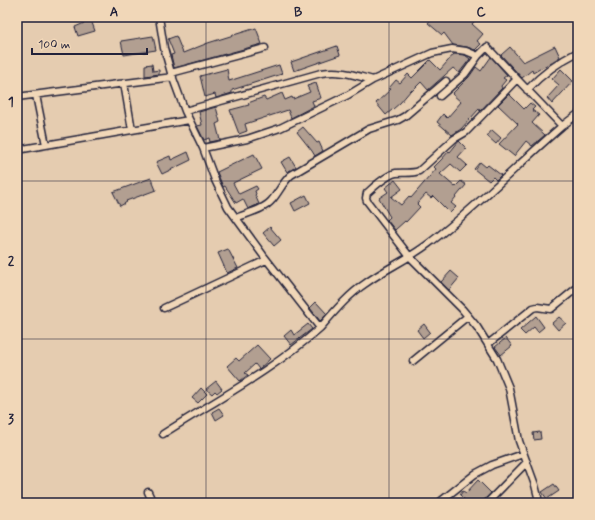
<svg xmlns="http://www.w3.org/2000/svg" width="595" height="520" viewBox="0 0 595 520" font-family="Mynerve,sans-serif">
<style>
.building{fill:#b29f91;stroke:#22223b}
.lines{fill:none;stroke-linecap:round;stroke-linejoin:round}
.street-casing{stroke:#22223b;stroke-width:9}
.street{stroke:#f1d7b8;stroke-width:6}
.grid{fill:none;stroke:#22223b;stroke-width:1;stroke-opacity:0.55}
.neatline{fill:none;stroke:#22223b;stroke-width:1.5}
.grid-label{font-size:13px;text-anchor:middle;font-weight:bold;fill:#22223b}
</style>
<rect width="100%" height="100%" fill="#e5ccb0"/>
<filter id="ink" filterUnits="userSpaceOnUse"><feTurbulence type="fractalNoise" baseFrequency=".025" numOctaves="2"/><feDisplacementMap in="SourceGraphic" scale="8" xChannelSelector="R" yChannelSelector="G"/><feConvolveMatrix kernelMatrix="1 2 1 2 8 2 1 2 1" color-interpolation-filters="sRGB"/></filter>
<g filter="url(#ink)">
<!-- building -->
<path class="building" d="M433,17h45l-6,7 11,10 -6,7 4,3 -6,6 -8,-3 -14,-2 -9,-12 -2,2 -14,-12z
M91,20l4,11 -17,5 -3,-9z
M256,28l6,16 -88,24 -3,-13 3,-1 -6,-15 8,-3 7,17 25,-10z
M153,36l3,14 -32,5 -3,-14z
M337,46l3,9 -46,16 -3,-9z
M555,46l5,11 -27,16 -1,-3 -10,8 -21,-23 9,-8 13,15z
M454,54l11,1 5,4 -11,14 -6,-5 -25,22 -7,-8 -9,9 -1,-1 -11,13 -14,12 -10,-12 15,-14 -2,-1 7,-8 4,3 8,-9 4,4 18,-18 10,10z
M491,57l16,18 -4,3 3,2 -5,6 1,2 -22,23 -1,-2 -18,20 -9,6 -15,-13 6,-8 4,4 14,-16 -9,-8 17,-17 7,-10 5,4z
M152,64l1,7 6,-1v4l-14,2v-11z
M279,65l3,9 -50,16v3l-16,5 -1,-4 -10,3 -5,-21 27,-7 2,12z
M561,69l12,12 -21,23 -5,-6 12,-13 -7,-6z
M316,83l5,15 -9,3 2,5 -23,12 -3,-8 -43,14 2,7 -8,3 -9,-24 19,-5 -1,-2 16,-6 2,3 16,-7 3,7 7,-3 1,2 17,-7 -3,-6z
M509,94l15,15 6,-6 5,4 -3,3 7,5 -7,8 13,12 -13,11 -6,-5 -12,15 -15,-12 19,-20 -20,-19z
M216,107l4,15 -4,2 4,16 -10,2 -1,-4 -5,2 -7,-14 5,-1 -3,-13z
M303,127l14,16 2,-1 4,9 -8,5 -3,-5 -15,-19z
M492,130l9,8 -5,6 -9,-8z
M459,141l7,7 -8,9 9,8 -7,7 -9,-8 -11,10 15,13 6,-6 5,4 -15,18 5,4 -6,6 -17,-17 -2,2 -5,-4 -9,10 3,3 -14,15 -1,-1 -10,9 -8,-10 3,-3 -11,-19 9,-6 -3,-4 10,-8 7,9 -11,8 10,8 8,-9 2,2 25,-29 -2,-2 7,-7 8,-9 1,1z
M188,152l3,8 -29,14 -6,-12 14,-6 1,4z
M254,154l8,15 -29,14 6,11 17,-8 2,3 -3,2 1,3 -1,1 4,9 -11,5 -5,-10 -7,4 -11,-17 -2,1 -6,-15z
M290,157l6,10 -9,5 -6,-10z
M480,162l6,5 2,-2 13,10 -5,5 -3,-3 -4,4 -15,-12z
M151,178l5,12 -30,11 1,1 -7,4 -7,-14z
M306,195l4,8 -15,8 -4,-8z
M270,227l11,13 -7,6 -11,-13z
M228,249l10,19 -11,5 -9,-20z
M451,271l8,7 -10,12 -8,-8z
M316,302l11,12 -7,7 -10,-13z
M536,316l8,11 -6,5 -4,-5 -9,8 -5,-5z
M559,317l7,6 -8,7 -6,-7z
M308,324l4,5 -21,16 -7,-9 7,-6 3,5z
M424,324l6,8 -7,6 -6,-8z
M506,338l6,8 -11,9 -6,-8z
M257,345l13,14 -11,10 -4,-5 -10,9 3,2 -8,6 -13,-15 9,-8 3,3z
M216,381l6,8 -5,4 -2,-2 -3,3 -6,-5z
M201,388l6,6 -9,9 -6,-5z
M219,408l5,7 -8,5 -4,-8z
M540,432l1,7 -7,1 -1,-7z
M478,480l13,13 -7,7 -1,3h-15l-8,-8 3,-4 3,2z
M554,484l5,7 -12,8 -5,-7z"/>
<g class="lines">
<defs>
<path id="street" d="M159,17l5,31 7,25 14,38 18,37 12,32 13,27 35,48 57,73c14,-16 28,-33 46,-45 21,-15 45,-25 66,-42 46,-35 86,-77 130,-115l-45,-47 -51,53 -12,7 -35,32c-8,3 -15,1 -23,2 -10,2 -22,14 -29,20l-1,5 1,3 43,56 52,52 15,18 20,32 12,29 10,53 16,44 3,12v6
M171,73l94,-25
M124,83l8,47
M527,90c15,-16 31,-28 51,-38
M36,95l10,50
M440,96l25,-22 13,-18
M17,97l156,-20
M185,111l136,-38c21,-3 32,2 52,7
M562,126l16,-12
M203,148l44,-9 33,-11 68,-33 25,-15 59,-27 20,-4 14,2 12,5 9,-9 30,32
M17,150l172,-30
M236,218c11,-5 28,-8 36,-18 7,-8 11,-18 19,-25l78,-46 29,-9 7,-4 41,-35
M164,308l102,-48
M488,344l45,-36 4,-1 14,2 27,-22
M413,361l55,-45
M163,434c53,-34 110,-64 157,-106
M148,492l5,11
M441,501l34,-27 17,-9 31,-11
M487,503l40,-41"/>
</defs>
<!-- street casing -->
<use href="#street" class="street-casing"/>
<!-- street -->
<use href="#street" class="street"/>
</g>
</g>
<!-- grid -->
<path class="grid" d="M206,17v486M389,17v486M17,181h561M17,339h561"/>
<!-- margin -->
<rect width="595" height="520" fill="none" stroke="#f1d7b8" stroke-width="44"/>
<!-- scale -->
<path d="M32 48v6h115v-6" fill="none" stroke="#22223b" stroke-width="2"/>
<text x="38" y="48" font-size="12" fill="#22223b" stroke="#f1d7b8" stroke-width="3" paint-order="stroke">100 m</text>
<rect x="22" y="22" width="551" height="476" class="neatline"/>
<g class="grid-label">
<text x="114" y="16">A</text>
<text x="298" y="16">B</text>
<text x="481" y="16">C</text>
<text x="11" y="106">1</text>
<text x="11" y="265">2</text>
<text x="11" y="423">3</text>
</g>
</svg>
